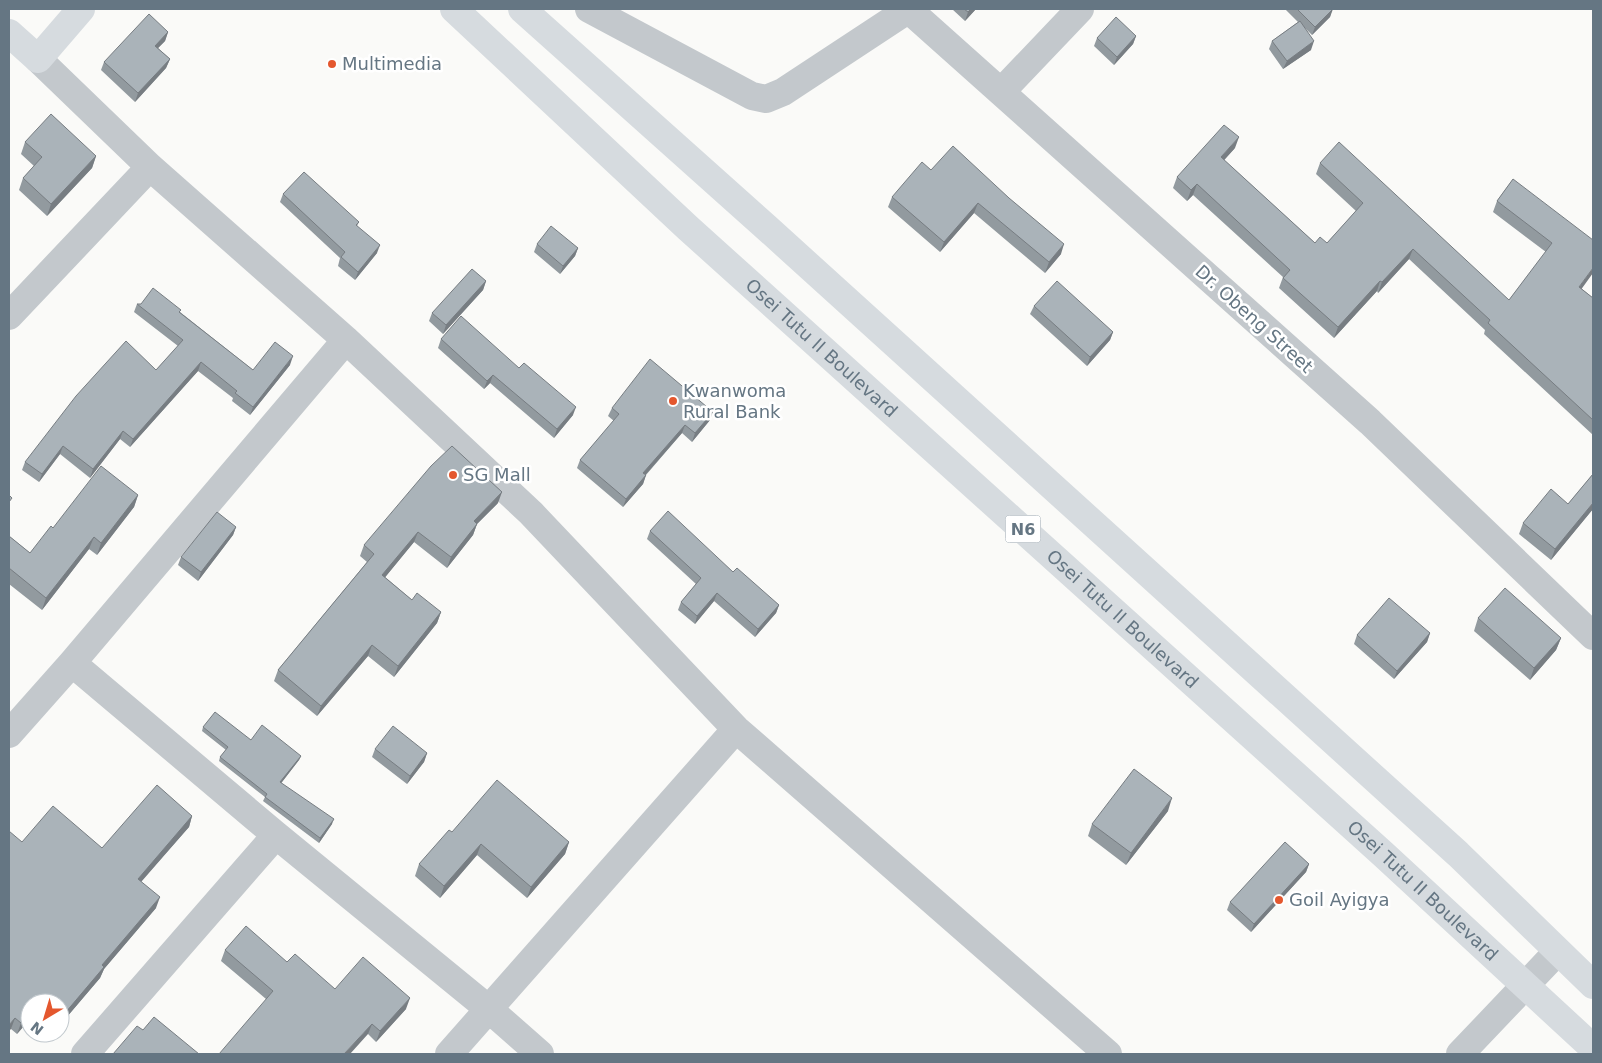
<svg xmlns="http://www.w3.org/2000/svg" width="1602" height="1063" viewBox="0 0 1602 1063" font-family="'DejaVu Sans',sans-serif">
<style>
.lines{fill:none;stroke-linecap:round;stroke-linejoin:round}
.street{stroke:#c3c8cc;stroke-width:28}
.secondary{stroke:#d6dbdf;stroke-width:28}
.highway{stroke:#d6dbdf;stroke-width:28}
.wall{fill:#929a9f}
.shaded-wall{fill:#777d82}
.building{fill:#aab3b9;stroke:#777d82}
.poi-dot{fill:#e4572e;stroke:#fff;stroke-width:2}
.labels{text-anchor:middle;stroke-width:5;stroke-linejoin:round;paint-order:stroke}
.shield{fill:#fff;stroke:#939fa8;stroke-width:1}
.shield-label{font-size:16px;font-weight:bold;fill:#657683}
.poi-label{font-size:18px;fill:#657683;stroke:#fff;text-anchor:start}
.street-label{font-size:18px;fill:#657683;stroke:#fff}
</style>
<rect width="100%" height="100%" fill="#fafaf8"/>
<g class="lines">
<!-- street -->
<path class="street" d="M589,9l163,87 14,3 17,-7 126,-83
M908,9l462,413 223,214
M38,59l112,108 196,173 185,173 205,216 372,325
M1001,92l79,-83
M9,316l141,-149
M72,663l204,172 214,175 50,44
M9,734l63,-71 274,-323
M85,1054l191,-219
M449,1054l287,-325
M1460,1054l97,-102"/>
<!-- secondary -->
<path class="secondary" d="M9,33l29,26 43,-50"/>
<!-- highway -->
<g class="highway">
<path id="s1" d="M454,9l234,219 695,626 210,194"/>
<path d="M522,9l245,219 691,626 135,131"/>
</g>
</g>
<!-- wall -->
<path class="wall" d="M952,9h24l-11,12z
M1285,9h47l-2,8 -18,18 -7,-7 6,22 -28,19 -14,-20 3,-8 26,-19z
M168,32l-3,9 -7,7 12,11 -4,9 -31,34 -34,-32 3,-8z
M1136,36l-3,8 -19,21 -20,-19 3,-8z
M25,142l71,14 -4,12 -45,48 -28,-26 4,-12 11,-12 -13,-12z
M1235,148l-11,12 91,83h12l29,-32 -40,-37 4,-11 189,137 37,-48 -53,-40 4,-11 16,-22 69,110 11,9v137l-109,-101 1,-4 -76,-71 -31,34 -1,-2 -43,47 -55,-50 4,-11 -90,-82 -6,6 -14,-13 4,-11z
M931,170l130,84 -16,19 -71,-60 -34,39 -52,-45 4,-10z
M283,194l76,28 -2,4 20,27 -22,27 -17,-14 2,-8 -60,-56z
M537,244l41,4 -3,8 -15,18 -26,-22z
M486,281l-3,9 -40,44 -14,-13 3,-8z
M137,304l43,8 73,58 37,-5 -40,50 -18,-14 1,-3 -35,-27 -68,76 -10,-8 -30,39 -30,-24 -21,28 -17,-12 3,-8 131,-92 22,-24 -44,-34z
M1034,306l79,26 -3,8 -23,26 -57,-52z
M441,339l78,29 54,47 -19,23 -64,-55 -6,6 -46,-41z
M612,408l98,12 -18,22 -10,-9 -36,42 -3,9 -20,23 -46,-39 3,-8 34,-39 -6,-5z
M1593,474v35l-42,51 -32,-26 4,-11 45,-19z
M138,495l-4,12 -37,48 -8,-6 -47,61 -33,-26v-48l21,17 23,-25z
M498,503l-21,21 -4,11 -26,33 -33,-26 -29,35 27,23 29,12 -4,11 -43,54 -26,-21 -51,60 -43,-35 4,-11 89,-108 -7,-6 4,-11z
M236,527l-3,8 -35,46 -20,-16 3,-8z
M650,531l83,41 46,33 -3,8 -21,24 -41,-36 -19,23 -17,-14 3,-8 15,-18 -49,-45z
M1478,618l83,20 -5,12 -26,30 -56,-49z
M1430,633l-3,9 -33,37 -40,-35 3,-9z
M203,727l48,13 50,16 -2,4 -18,23 51,41 -13,19 -56,-42 2,-4 -46,-36 1,-4 6,-7 -24,-19z
M375,749l52,4 -3,9 -17,22 -35,-27z
M1168,811l-42,54 -38,-29 4,-12z
M192,816l-3,11 -48,54 15,27 -52,61 -4,9 -40,47v-22h-30v16l-13,15 -6,-5 11,-187 80,6z
M452,832l117,10 -4,12 -38,44 -50,-43 -37,43 -25,-22 4,-12z
M1309,864l-3,8 -55,60 -24,-22 3,-8z
M225,950l62,12 48,27 71,20 -30,33 -8,-8 -102,-35 -45,-38z"/>
<!-- shaded-wall -->
<path class="shaded-wall" d="M971,9h5l-11,12 3,-9z
M1333,9l-3,8 -18,18 3,-8z
M168,32l-3,9 -13,13 3,-8z
M1136,36l-3,8 -19,21 3,-8z
M1314,41l-3,9 -28,19 4,-8z
M170,59l-4,9 -31,34 3,-9z
M1239,137l-4,11 -18,20 4,-11z
M96,156l-4,12 -45,48 4,-12z
M1197,184l-4,11 -6,6 4,-11z
M978,203l-4,10 -34,39 4,-10z
M1064,244l-3,10 -16,19 4,-11z
M380,245l-3,8 -22,27 3,-8z
M578,248l-3,8 -15,18 3,-8z
M1413,249l-4,10 -31,34 4,-11z
M1593,268v5l-18,25 4,-11z
M486,281l-3,9 -40,44 3,-9z
M1380,281l-3,10 -43,47 4,-11z
M1113,332l-3,8 -23,26 3,-9z
M293,356l-3,9 -40,50 3,-8z
M201,362l-3,9 -68,76 3,-8z
M493,375l-3,8 -6,6 3,-8z
M576,407l-3,8 -19,23 3,-9z
M713,412l-3,8 -18,22 3,-9z
M685,425l-3,8 -42,48 3,-8z
M123,431l-3,8 -30,39 3,-9z
M63,446l-3,8 -21,28 3,-8z
M646,475l-3,9 -20,23 3,-8z
M502,492l-4,11 -21,21 -4,11 -26,33 4,-11 23,-36z
M138,495l-4,12 -37,48 4,-12z
M1593,503v6l-42,51 4,-11z
M236,527l-3,8 -35,46 3,-9z
M418,532l-4,10 -36,44 4,-11z
M94,537l-5,12 -47,61 4,-12z
M717,593l-3,8 -19,23 2,-8z
M779,605l-3,8 -21,24 3,-8z
M441,612l-4,11 -43,54 4,-11z
M1430,633l-3,9 -33,37 3,-8z
M1561,638l-5,12 -26,30 4,-12z
M372,645l-4,11 -51,60 4,-10z
M427,753l-3,9 -17,22 3,-8z
M301,756l-2,4 -20,26 1,-4z
M1172,798l-4,13 -42,54 5,-12z
M192,816l-3,11 -54,62 3,-10z
M334,819l-2,5 -13,19 1,-5z
M569,842l-4,12 -38,44 4,-11z
M481,844l-4,11 -37,43 4,-12z
M1309,864l-3,8 -55,60 3,-8z
M160,897l-4,11 -52,61 -4,9 -40,47v-6l42,-54z
M410,998l-4,11 -30,33 4,-11z
M30,1013v6l-13,15 4,-11z
M15,1018l-4,11 -2,2v-6z
M372,1024l-4,10 -18,20h-6z"/>
<!-- building -->
<path class="building" d="M964,9h7l-3,3z
M1297,9h36l-18,18z
M149,14l19,18 -13,14 15,13 -32,34 -34,-31z
M1116,17l20,19 -19,21 -20,-19z
M1300,21l14,20 -27,20 -15,-20z
M51,114l45,42 -45,48 -28,-26 19,-21 -17,-15z
M1224,125l15,12 -18,20 94,86 5,-6 7,6 36,-40 -43,-40 19,-21 170,158 43,-57 -55,-42 16,-22 80,61v28l-14,19 14,11v122l-105,-97 2,-3 -77,-71 -31,33 -2,-1 -42,46 -55,-49 7,-8 -93,-86 -6,6 -14,-13z
M953,146l56,52 55,46 -15,18 -71,-59 -34,39 -52,-45 30,-35 9,8z
M304,172l55,50 -3,3 24,20 -22,27 -17,-15 4,-5 -62,-58z
M551,226l27,22 -15,18 -26,-22z
M472,269l14,12 -40,44 -14,-12z
M1057,281l56,51 -23,25 -56,-51z
M153,288l28,22 -2,2 74,58 22,-28 18,14 -40,51 -18,-14 2,-2 -36,-29 -68,77 -10,-8 -30,38 -30,-23 -21,28 -17,-12 51,-66 50,-55 30,29 27,-30 -46,-36h4z
M461,316l58,52 5,-5 52,44 -19,22 -64,-54 -6,6 -46,-42z
M650,359l63,53 -18,21 -10,-8 -42,48 3,2 -20,24 -46,-39 39,-46 -7,-6z
M452,446l50,46 -28,29 3,3 -26,33 -33,-25 -36,43 30,25 5,-7 24,19 -43,54 -26,-21 -51,61 -43,-36 96,-116 -10,-9 67,-79z
M101,466l37,29 -37,48 -7,-6 -48,61 -37,-30v-32l21,17 21,-27 2,2z
M1593,474v29l-38,46 -32,-26 28,-34 17,15z
M9,495l3,3 -3,4z
M668,511l65,61 4,-4 42,37 -21,24 -41,-36 -20,23 -16,-14 20,-24 -51,-47z
M217,512l19,15 -35,45 -20,-15z
M1505,588l56,50 -27,30 -56,-50z
M1389,598l41,35 -33,38 -40,-36z
M215,712l36,28 11,-15 39,31 -21,26 54,37 -14,19 -55,-41 2,-3 -47,-37 8,-10 -25,-20z
M393,726l34,27 -17,23 -35,-27z
M1134,769l38,29 -41,55 -39,-29z
M497,780l72,62 -38,45 -50,-43 -37,42 -25,-22 30,-34 3,2z
M157,785l35,31 -54,63 22,18 -58,68 2,2 -44,52v-16h-30v10l-9,10 -6,-5 -6,7v-194l13,11 31,-36 49,42z
M1285,842l24,22 -55,60 -24,-22z
M246,926l41,36 8,-8 40,35 28,-32 47,41 -30,33 -8,-7 -28,30h-125l54,-63 -48,-41z
M154,1017l45,37h-86l24,-28 6,4z"/>
<!-- markers -->
<g class="poi-dot">
<circle cx="332" cy="64" r="5"/>
<circle cx="673" cy="401" r="5"/>
<circle cx="453" cy="475" r="5"/>
<circle cx="1279" cy="900" r="5"/>
</g>
<g class="labels">
<!-- shield labels -->
<rect class="shield" x="1005.5" y="515.5" width="35" height="27" rx="4"/>
<g class="shield-label">
<text x="1023" y="535">N6</text>
</g>
<!-- poi labels -->
<g class="poi-label">
<text x="342" y="70">Multimedia</text>
<text x="683" y="397">Kwanwoma<tspan x="683" dy="21">Rural Bank</tspan></text>
<text x="463" y="481">SG Mall</text>
<text x="1289" y="906">Goil Ayigya</text>
</g>
<!-- street labels -->
<g class="street-label">
<text transform="translate(1254 319) rotate(42)" y="6">Dr. Obeng Street</text>
<text dy="6" stroke="none"><textPath href="#s1" startOffset="500">Osei Tutu II Boulevard</textPath></text>
<text dy="6" stroke="none"><textPath href="#s1" startOffset="905">Osei Tutu II Boulevard</textPath></text>
<text dy="6" stroke="none"><textPath href="#s1" startOffset="1310">Osei Tutu II Boulevard</textPath></text>
</g>
</g>
<!-- border -->
<rect width="1602" height="1063" fill="none" stroke="#657683" stroke-width="20"/>
<!-- north arrow -->
<g transform="translate(45 1018) rotate(218)"><circle r="24" fill="#ffffff" stroke="#c1c8cd"/>
<path d="M0-4L9 19L0 12L-9 19Z" fill="#e4572e"/>
<text y="-8" font-size="14" font-weight="bold" text-anchor="middle" fill="#657683">N</text>
</g>
</svg>
